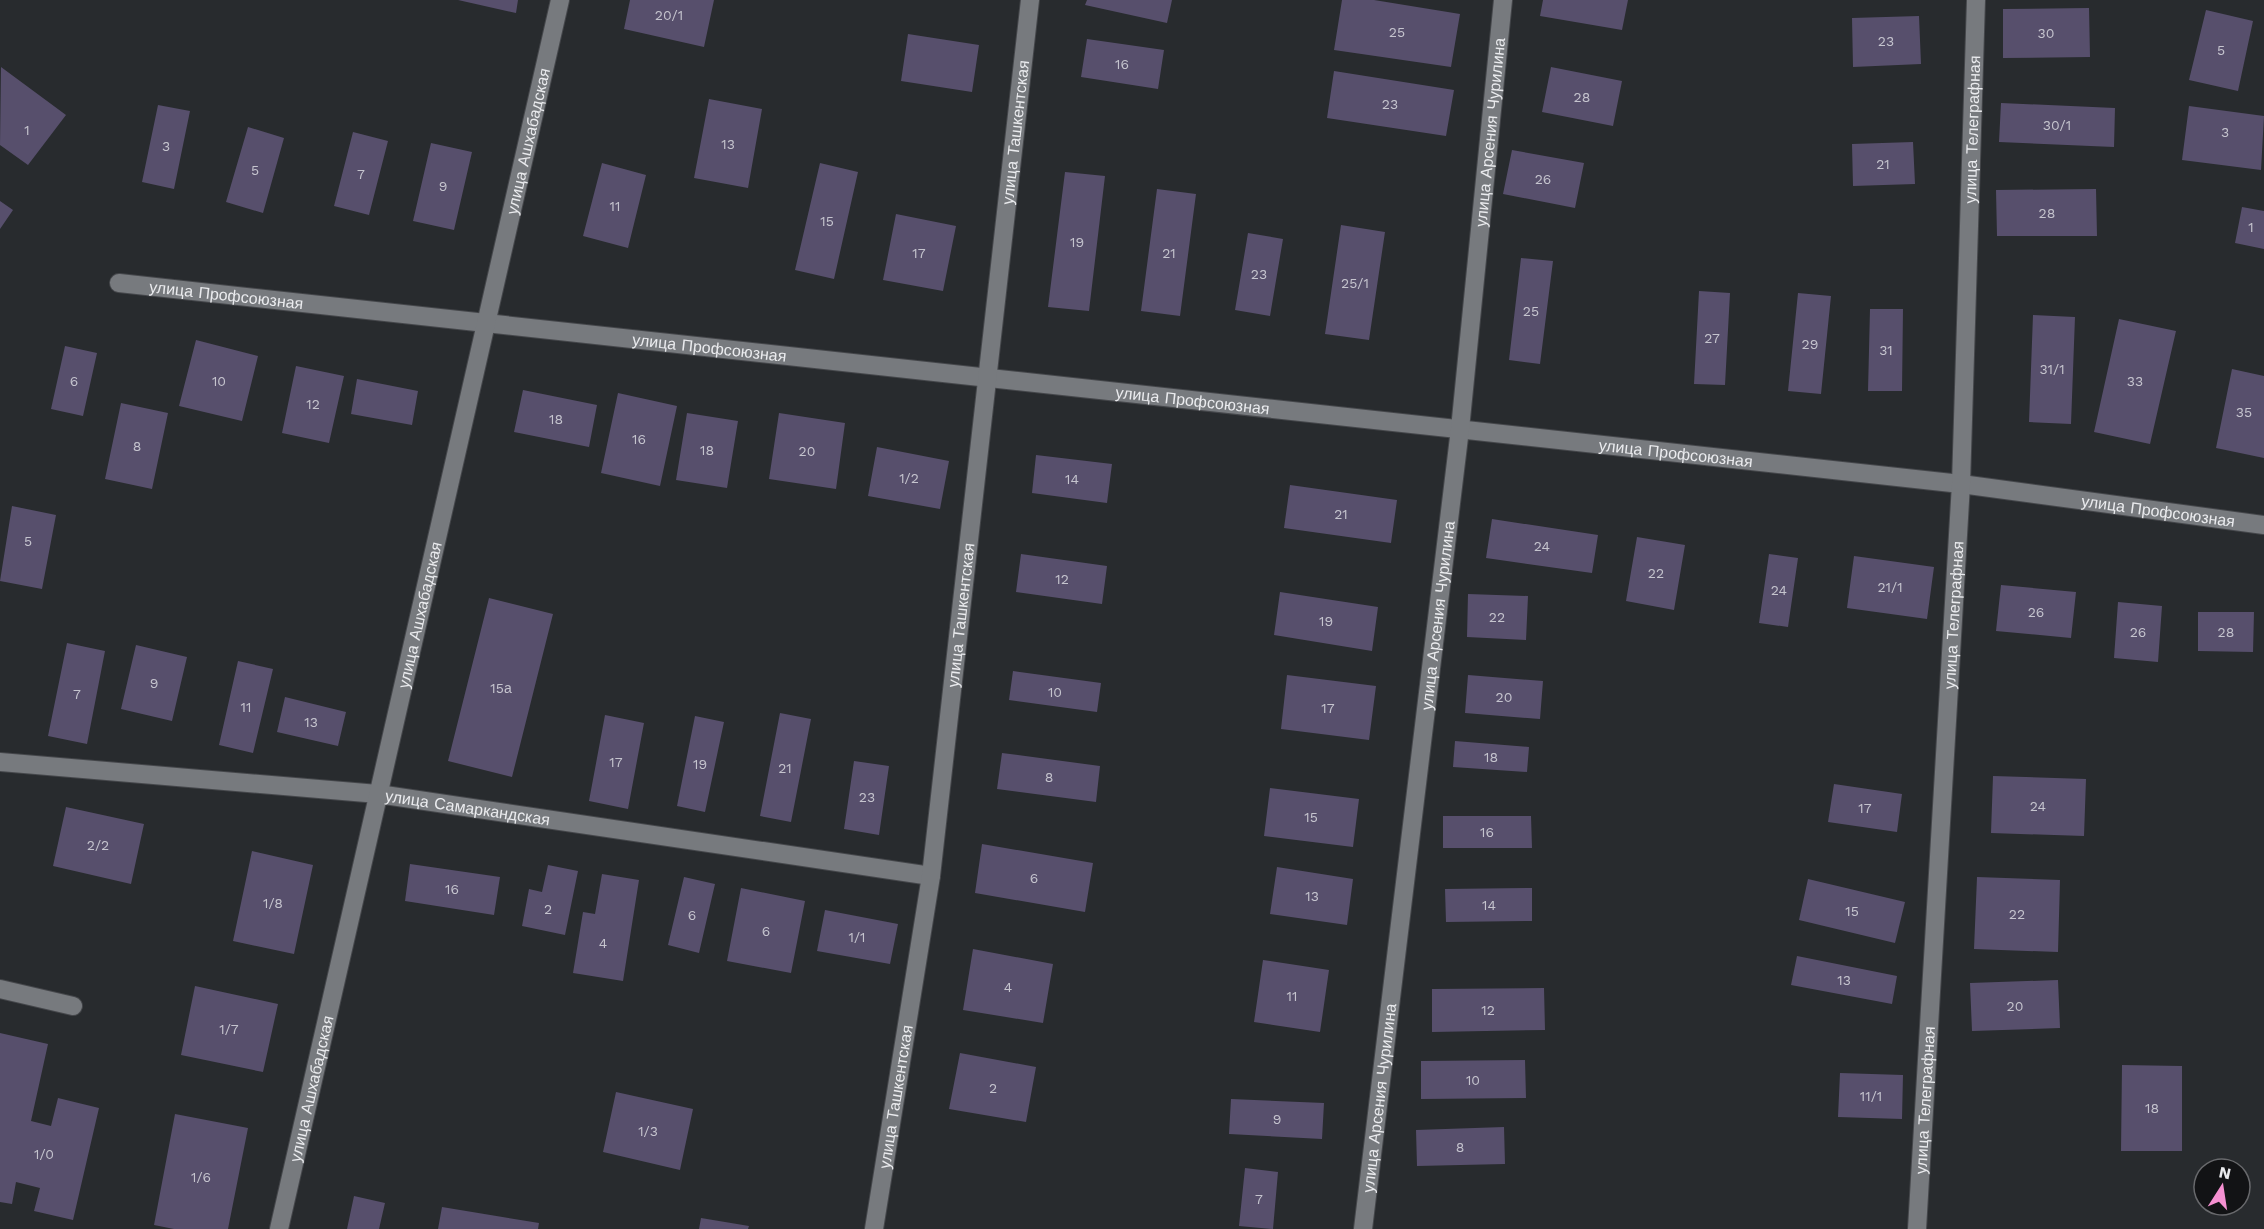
<svg xmlns="http://www.w3.org/2000/svg" width="2264" height="1229" viewBox="0 0 2264 1229" font-family="'Work Sans',sans-serif">
<style>
.building{fill:#574f6c}
.lines{fill:none;stroke-linecap:round;stroke-linejoin:round}
.minor-casing{stroke:#45474b;stroke-width:20}
.minor{stroke:#777a7e;stroke-width:18}
.labels{text-anchor:middle;stroke-width:4.5;stroke-linejoin:round;paint-order:stroke}
.number-label{font-size:14px;fill:#c5c4ce}
.street-label{font-size:16px;fill:#eaebee;stroke:#121315}
</style>
<rect width="100%" height="100%" fill="#282b2e"/>
<!-- building -->
<path class="building" d="M458,0h60l-2,13z
M630,0h84l-10,47 -80,-18z
M1087,0h85l-5,23 -82,-18z
M1342,0h32l86,14 -9,53 -117,-17z
M1543,0h85l-6,30 -82,-14z
M2089,8l1,49 -87,1v-49z
M2206,10l47,11 -15,70 -49,-11z
M1919,16l2,48 -68,3 -1,-49z
M908,34l71,11 -7,47 -71,-11z
M1087,39l77,11 -6,39 -77,-12z
M1,67l65,48 -38,50 -28,-20z
M1551,67l71,14 -9,45 -71,-14z
M1334,71l120,19 -8,46 -119,-18z
M709,99l53,10 -14,79 -54,-10z
M2001,103l114,5 -1,39 -115,-5z
M158,105l32,6 -16,78 -32,-7z
M2189,106l75,10 -3,54 -79,-10z
M248,127l36,11 -21,75 -37,-11z
M353,132l35,9 -19,74 -35,-9z
M1913,142l2,42 -62,2 -1,-42z
M431,143l41,9 -18,78 -41,-9z
M1512,150l72,13 -9,45 -72,-14z
M602,163l44,12 -18,73 -45,-12z
M820,163l38,9 -24,107 -39,-9z
M1065,172l40,4 -16,135 -41,-4z
M1157,189l39,5 -16,122 -39,-5z
M2096,189l1,47h-100l-1,-46z
M0,201l13,9 -13,19z
M2242,207l22,4v38l-29,-6z
M896,214l60,12 -13,65 -60,-11z
M1341,225l44,7 -16,108 -44,-6z
M1248,233l35,6 -13,77 -35,-6z
M1521,258l32,3 -13,103 -31,-4z
M1699,291l31,2 -5,92 -31,-1z
M1798,293l33,3 -10,98 -33,-3z
M1870,309h33l-1,82h-34z
M2033,315l42,2 -4,107 -42,-2z
M2119,319l57,12 -26,113 -56,-12z
M196,340l62,16 -16,65 -63,-15z
M65,346l32,7 -14,63 -32,-7z
M296,366l48,10 -15,67 -47,-10z
M2232,369l32,7v82l-48,-10z
M357,379l61,12 -6,34 -61,-11z
M523,390l74,15 -8,42 -75,-15z
M618,393l59,13 -17,80 -59,-13z
M121,403l47,10 -16,76 -47,-10z
M687,413l51,8 -11,67 -51,-8z
M779,413l66,10 -9,66 -67,-10z
M877,447l72,14 -9,48 -72,-13z
M1036,455l76,9 -5,39 -75,-10z
M1290,485l107,15 -6,43 -107,-15z
M12,506l44,9 -14,74 -42,-8z
M1492,519l106,16 -6,38 -106,-15z
M1637,537l48,8 -11,65 -48,-9z
M1021,554l86,12 -5,38 -86,-12z
M1769,554l29,4 -10,69 -29,-4z
M1854,556l80,11 -7,52 -80,-11z
M2001,585l75,7 -5,46 -75,-7z
M1280,592l98,15 -6,44 -98,-16z
M1468,594l60,2 -2,44 -59,-3z
M489,598l64,16 -41,163 -64,-16z
M2118,602l44,4 -4,56 -44,-4z
M2198,612h56l-1,40 -55,-1z
M67,643l38,8 -18,93 -39,-8z
M136,645l51,12 -15,64 -51,-12z
M238,661l35,8 -20,84 -34,-8z
M1013,671l88,12 -4,29 -88,-12z
M1287,675l89,11 -7,54 -88,-11z
M1468,675l75,6 -3,38 -75,-6z
M285,697l61,15 -8,34 -61,-14z
M780,713l31,6 -20,103 -31,-6z
M605,715l39,8 -16,86 -39,-8z
M695,716l29,6 -19,90 -28,-6z
M1455,741l74,6 -2,25 -74,-5z
M1002,753l98,13 -4,36 -99,-13z
M854,761l35,5 -10,69 -35,-6z
M1993,776l93,3 -2,57 -93,-3z
M1834,784l68,10 -5,38 -69,-10z
M1270,788l89,11 -6,48 -89,-11z
M66,807l78,17 -13,60 -78,-18z
M1443,816h88l1,32h-89z
M982,844l111,19 -8,49 -110,-19z
M252,851l61,14 -19,89 -61,-13z
M410,864l90,13 -6,38 -89,-14z
M548,865l30,6 -13,64 -43,-9 7,-37 13,3z
M1277,867l76,12 -6,46 -77,-11z
M602,874l37,6 -16,101 -50,-8 10,-61 12,2z
M684,877l31,7 -16,69 -31,-8z
M1977,877l83,3 -2,72 -84,-3z
M1808,879l97,23 -10,41 -96,-23z
M741,888l64,13 -14,72 -64,-12z
M1532,888v33l-86,1 -1,-33z
M825,910l73,14 -8,40 -73,-13z
M973,949l80,15 -10,59 -80,-13z
M1797,956l100,20 -5,28 -101,-19z
M1263,960l66,10 -9,62 -66,-10z
M2058,980l2,48 -88,3 -2,-48z
M195,986l83,18 -15,68 -82,-17z
M1544,988l1,42 -113,2v-43z
M0,1033l48,11 -17,77 20,5 7,-28 41,10 -26,112 -39,-9 6,-23 -24,-6 -4,22 -12,-2z
M960,1053l76,14 -10,55 -77,-13z
M1525,1060l1,38 -105,1v-38z
M2122,1065l60,1v85h-61z
M1840,1073l63,2 -1,44 -64,-2z
M616,1092l77,17 -13,61 -77,-18z
M1231,1099l93,4 -2,36 -93,-5z
M175,1114l73,14 -20,101h-54l-20,-4z
M1504,1127l1,37 -88,2 -1,-36z
M1245,1168l33,4 -5,57 -34,-3z
M354,1196l31,7 -6,26h-32z
M442,1207l97,16 -1,6h-100z
M701,1218l48,8 -1,3h-49z"/>
<g class="lines">
<defs>
<g id="minor">
<path id="s1" d="M119,283l1842,201 303,41"/>
<path id="s2" d="M0,762l378,32 553,82"/>
<path d="M0,989l73,17"/>
<path id="s3" d="M279,1229l281,-1229"/>
<path id="s4" d="M874,1229l57,-353 99,-876"/>
<path id="s5" d="M1363,1229l97,-800 43,-429"/>
<path id="s6" d="M1917,1229l44,-745 15,-484"/>
</g>
</defs>
<!-- minor casing -->
<use href="#minor" class="minor-casing"/>
<!-- minor -->
<use href="#minor" class="minor"/>
</g>
<g class="labels">
<!-- number labels -->
<g class="number-label">
<text x="669" y="20">20/1</text>
<text x="1397" y="37">25</text>
<text x="2046" y="38">30</text>
<text x="1886" y="46">23</text>
<text x="2221" y="55">5</text>
<text x="1122" y="69">16</text>
<text x="1582" y="102">28</text>
<text x="1390" y="109">23</text>
<text x="2057" y="130">30/1</text>
<text x="27" y="135">1</text>
<text x="2225" y="137">3</text>
<text x="728" y="149">13</text>
<text x="166" y="151">3</text>
<text x="1883" y="169">21</text>
<text x="255" y="175">5</text>
<text x="361" y="179">7</text>
<text x="1543" y="184">26</text>
<text x="443" y="191">9</text>
<text x="615" y="211">11</text>
<text x="2047" y="218">28</text>
<text x="827" y="226">15</text>
<text x="2251" y="232">1</text>
<text x="1077" y="247">19</text>
<text x="919" y="258">17</text>
<text x="1169" y="258">21</text>
<text x="1259" y="279">23</text>
<text x="1355" y="288">25/1</text>
<text x="1531" y="316">25</text>
<text x="1712" y="343">27</text>
<text x="1810" y="349">29</text>
<text x="1886" y="355">31</text>
<text x="2052" y="374">31/1</text>
<text x="74" y="386">6</text>
<text x="219" y="386">10</text>
<text x="2135" y="386">33</text>
<text x="313" y="409">12</text>
<text x="2244" y="417">35</text>
<text x="556" y="424">18</text>
<text x="639" y="444">16</text>
<text x="137" y="451">8</text>
<text x="707" y="455">18</text>
<text x="807" y="456">20</text>
<text x="909" y="483">1/2</text>
<text x="1072" y="484">14</text>
<text x="1341" y="519">21</text>
<text x="28" y="546">5</text>
<text x="1542" y="551">24</text>
<text x="1656" y="578">22</text>
<text x="1062" y="584">12</text>
<text x="1890" y="592">21/1</text>
<text x="1779" y="595">24</text>
<text x="2036" y="617">26</text>
<text x="1497" y="622">22</text>
<text x="1326" y="626">19</text>
<text x="2138" y="637">26</text>
<text x="2226" y="637">28</text>
<text x="154" y="688">9</text>
<text x="501" y="693">15а</text>
<text x="1055" y="697">10</text>
<text x="77" y="699">7</text>
<text x="1504" y="702">20</text>
<text x="246" y="712">11</text>
<text x="1328" y="713">17</text>
<text x="311" y="727">13</text>
<text x="1491" y="762">18</text>
<text x="616" y="767">17</text>
<text x="700" y="769">19</text>
<text x="785" y="773">21</text>
<text x="1049" y="782">8</text>
<text x="867" y="802">23</text>
<text x="2038" y="811">24</text>
<text x="1865" y="813">17</text>
<text x="1311" y="822">15</text>
<text x="1487" y="837">16</text>
<text x="98" y="850">2/2</text>
<text x="1034" y="883">6</text>
<text x="452" y="894">16</text>
<text x="1312" y="901">13</text>
<text x="273" y="908">1/8</text>
<text x="1489" y="910">14</text>
<text x="548" y="914">2</text>
<text x="1852" y="916">15</text>
<text x="2017" y="919">22</text>
<text x="692" y="920">6</text>
<text x="766" y="936">6</text>
<text x="857" y="942">1/1</text>
<text x="603" y="948">4</text>
<text x="1844" y="985">13</text>
<text x="1008" y="992">4</text>
<text x="1292" y="1001">11</text>
<text x="2015" y="1011">20</text>
<text x="1488" y="1015">12</text>
<text x="229" y="1034">1/7</text>
<text x="1473" y="1085">10</text>
<text x="993" y="1093">2</text>
<text x="1871" y="1101">11/1</text>
<text x="2152" y="1113">18</text>
<text x="1277" y="1124">9</text>
<text x="648" y="1136">1/3</text>
<text x="1460" y="1152">8</text>
<text x="44" y="1159">1/0</text>
<text x="201" y="1182">1/6</text>
<text x="1259" y="1204">7</text>
</g>
<!-- street labels -->
<g class="street-label">
<text dy="6" stroke="none"><textPath href="#s6" startOffset="1101">улица Телеграфная</textPath></text>
<text dy="6" stroke="none"><textPath href="#s5" startOffset="1104">улица Арсения Чурилина</textPath></text>
<text dy="6" stroke="none"><textPath href="#s4" startOffset="1106">улица Ташкентская</textPath></text>
<text dy="6" stroke="none"><textPath href="#s3" startOffset="1116">улица Ашхабадская</textPath></text>
<text dy="6" stroke="none"><textPath href="#s1" startOffset="108">улица Профсоюзная</textPath></text>
<text dy="6" stroke="none"><textPath href="#s1" startOffset="594">улица Профсоюзная</textPath></text>
<text dy="6" stroke="none"><textPath href="#s1" startOffset="1080">улица Профсоюзная</textPath></text>
<text dy="6" stroke="none"><textPath href="#s1" startOffset="1566">улица Профсоюзная</textPath></text>
<text dy="6" stroke="none"><textPath href="#s1" startOffset="2052">улица Профсоюзная</textPath></text>
<text dy="6" stroke="none"><textPath href="#s3" startOffset="630">улица Ашхабадская</textPath></text>
<text dy="6" stroke="none"><textPath href="#s5" startOffset="618">улица Арсения Чурилина</textPath></text>
<text dy="6" stroke="none"><textPath href="#s6" startOffset="615">улица Телеграфная</textPath></text>
<text dy="6" stroke="none"><textPath href="#s4" startOffset="620">улица Ташкентская</textPath></text>
<text dy="6" stroke="none"><textPath href="#s2" startOffset="470">улица Самаркандская</textPath></text>
<text dy="6" stroke="none"><textPath href="#s3" startOffset="144">улица Ашхабадская</textPath></text>
<text dy="6" stroke="none"><textPath href="#s4" startOffset="134">улица Ташкентская</textPath></text>
<text dy="6" stroke="none"><textPath href="#s5" startOffset="132">улица Арсения Чурилина</textPath></text>
<text dy="6" stroke="none"><textPath href="#s6" startOffset="129">улица Телеграфная</textPath></text>
</g>
</g>
<!-- north arrow -->
<g transform="translate(2222 1187) rotate(12)"><circle r="28" fill="#121315" stroke="#68696c" stroke-width="1.5"/>
<path d="M0-4.5L10 22L0 15L-10 22Z" fill="#f590d1"/>
<text y="-9" font-size="16" font-weight="bold" text-anchor="middle" fill="#eaebee">N</text>
</g>
</svg>
